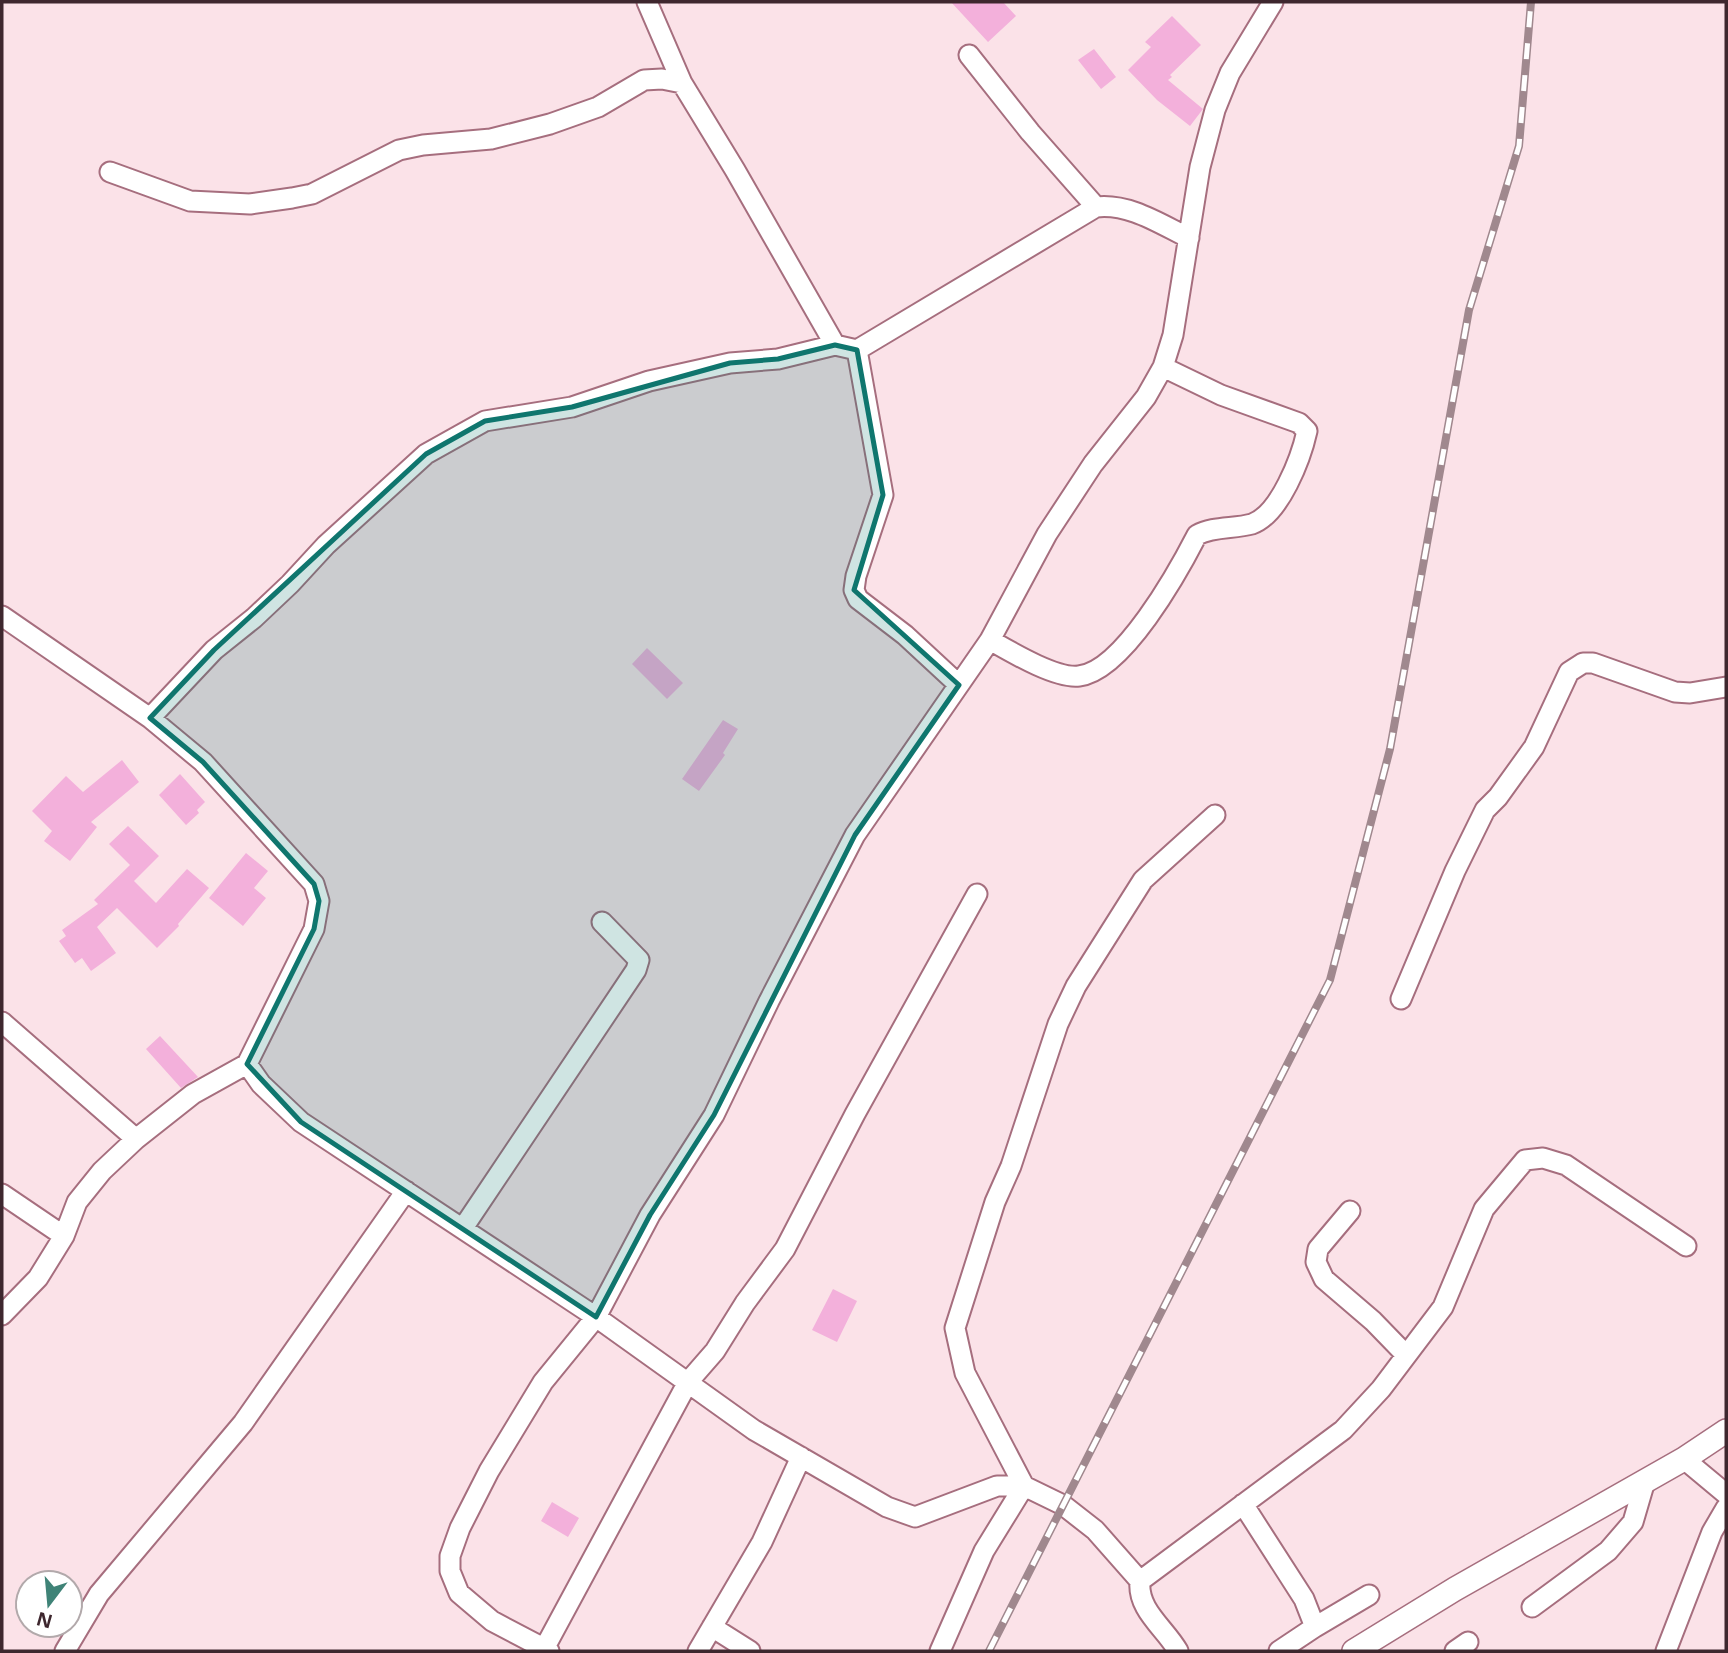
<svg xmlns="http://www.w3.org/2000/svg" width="1728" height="1653" viewBox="0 0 1728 1653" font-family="'Open Sans',sans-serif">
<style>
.building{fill:#f3b0db}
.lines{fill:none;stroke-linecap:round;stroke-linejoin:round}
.minor-casing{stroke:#a66e7e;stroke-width:23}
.major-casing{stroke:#a66e7e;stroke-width:26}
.minor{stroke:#fff;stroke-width:19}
.major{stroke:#fff;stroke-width:23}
.rail-casing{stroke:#a0888e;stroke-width:8}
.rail{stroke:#fff;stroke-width:5;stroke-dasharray:16;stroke-linecap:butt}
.marked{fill:#0f766e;fill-opacity:0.2;stroke:#0f766e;stroke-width:5;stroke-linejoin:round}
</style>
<rect width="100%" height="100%" fill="#fbe2e8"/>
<!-- building -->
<path class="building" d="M951,2h52l13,14 -28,26z
M1172,16l29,29 -31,30 2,2 -4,3 35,29 -13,17 -33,-26 -29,-30 23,-23 -6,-5z
M1094,49l22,28 -15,12 -23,-29z
M647,648l36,35 -16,16 -35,-35z
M723,720l15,9 -15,24 2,2 -26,36 -17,-12z
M122,760l17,22 -48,40 6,5 -27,34 -26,-20 8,-10 -20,-20 34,-35 17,16z
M180,774l25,28 -8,8 2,3 -13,12 -27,-30z
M128,826l31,30 -25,25 22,22 31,-34 22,19 -31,36 1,2 -22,22 -40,-40 -20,19 19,26 -25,18 -9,-13 -7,5 -16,-22 7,-5 -4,-6 36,-26 -4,-4 36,-35 -21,-21z
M246,853l22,18 -14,17 12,10 -23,28 -34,-28z
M160,1036l38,41 -17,11 -35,-39z
M833,1289l24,12 -20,41 -25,-12z
M552,1502l27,16 -11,19 -27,-16z"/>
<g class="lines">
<defs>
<path id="minor" d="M647,2l35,81 53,87 100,175
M969,55l61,77 66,75
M110,172l80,29 60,3 42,-6 20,-4 87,-44 24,-5 68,-6 59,-15 48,-17 46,-27 18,-1 20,4
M857,350l239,-143c33,-4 64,17 93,31
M2,616l148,102 53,44 111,122 5,17 -5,28 -67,135 -54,30 -57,45 -34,32 -25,31 -13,34 -26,42 -36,37
M990,640c21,12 66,39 89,36 44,-5 99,-104 118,-141 16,-9 37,-6 55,-11 28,-10 49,-66 55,-93l-8,-8 -78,-28 -58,-28
M150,718l64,-68 40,-32 36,-34 36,-39 100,-91 59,-33 87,-14 77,-26 81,-18 48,-4 57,-14 22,5 26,145 -27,81 -2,14 4,9 47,36 54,50
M1401,999l54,-128 30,-61 13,-13 36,-50 35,-75 14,-9h10l82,29 15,1 36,-6
M2,1022l134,117
M247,1064l14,20 40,38 295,195 158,113 133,77 28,10 82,-31h27l39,19 32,25 45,51
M2,1194l62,42
M1350,1211l-32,38 -2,13 8,17 49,42 33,34
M463,1228l173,-258 3,-10 -37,-38
M1684,1459l42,35
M1243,1504l61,95 11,28 -36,24
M1532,1607l76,-56 25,-29 12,-41
M712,1627l38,24
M1315,1627l54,-32
M544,1649l144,-267 27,-31 30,-48 40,-54 70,-135 122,-220
M65,1651l34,-57 144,-171 163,-232
M549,1651l-57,-30 -33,-28 -9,-22v-15l10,-28 29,-57 54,-89 53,-65 54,-102 64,-100 55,-114 86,-166 135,-195 57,-106 46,-70 53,-67 17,-30 10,-32 27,-168 15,-57 15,-37 43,-71
M698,1651l64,-109 39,-85
M940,1651l44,-100 40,-65 -59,-113 -10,-45 40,-126 16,-36 47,-142 18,-38 67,-106 72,-65
M1178,1651c-13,-23 -41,-41 -38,-70l203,-151 38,-41 62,-82 41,-98 41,-49 18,-2 23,7 120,81
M1455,1651l13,-9
M1666,1651l46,-119 14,-24"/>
<path id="major" d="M1354,1651l101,-62 229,-130 42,-28"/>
</defs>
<!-- minor casing -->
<use href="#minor" class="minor-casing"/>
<!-- major casing -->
<use href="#major" class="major-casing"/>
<!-- minor -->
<use href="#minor" class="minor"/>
<!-- major -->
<use href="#major" class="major"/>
<defs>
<path id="rail" d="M989,1651l341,-671 60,-231 79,-439 50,-164 12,-144"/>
</defs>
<!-- rail casing -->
<use href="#rail" class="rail-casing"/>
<!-- rail -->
<use href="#rail" class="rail"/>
</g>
<!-- marked area -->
<path class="marked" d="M835,345l22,5 26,145 -29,95 105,95 -104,150 -141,280 -64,100 -54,102 -295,-195 -54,-58 67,-135 5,-28 -5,-17 -111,-122 -53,-44 64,-68 212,-196 59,-33 87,-14 158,-44 48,-4z"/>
<!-- border -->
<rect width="1728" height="1653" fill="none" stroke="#3e272e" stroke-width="7"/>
<!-- north arrow -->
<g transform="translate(49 1604) rotate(196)"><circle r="33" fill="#ffffff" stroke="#b2a9ab" stroke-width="2"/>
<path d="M0-5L12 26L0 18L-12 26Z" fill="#3f8377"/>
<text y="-10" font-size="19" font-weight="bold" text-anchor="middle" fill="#3e272e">N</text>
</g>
</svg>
